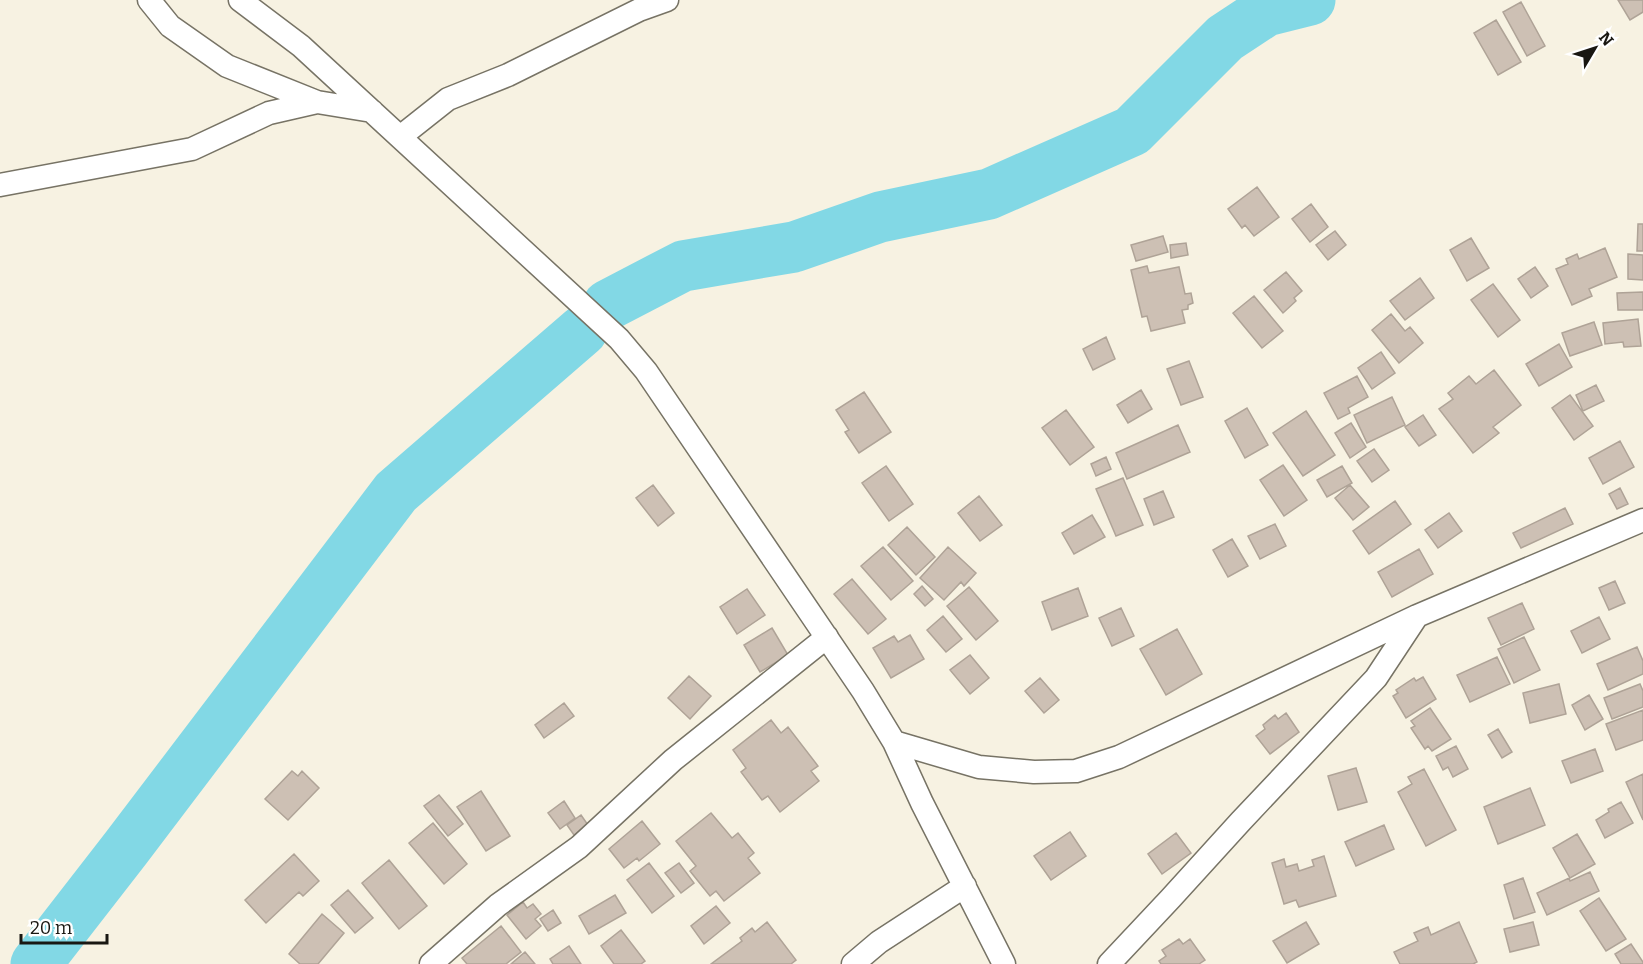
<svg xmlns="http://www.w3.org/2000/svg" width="1643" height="964" viewBox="0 0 1643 964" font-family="Bitter,serif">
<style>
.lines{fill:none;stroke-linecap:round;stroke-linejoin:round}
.river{stroke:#82d8e5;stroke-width:51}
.building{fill:#cdc0b4;stroke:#afa397;stroke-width:1.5}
.street-casing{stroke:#777365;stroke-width:25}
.street{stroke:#fff;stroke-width:22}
</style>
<rect width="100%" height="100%" fill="#f7f2e2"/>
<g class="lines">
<!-- river -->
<path class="river" d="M608,305l75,-39 111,-19 86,-30 109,-23 143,-63 93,-93 41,-27 44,-11
M36,964l90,-116 270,-356 186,-161"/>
</g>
<!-- building -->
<path class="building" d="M1618,0h25v12l-13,8z
M1521,2l24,44 -18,10 -24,-44z
M1496,20l25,42 -23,13 -24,-42z
M1257,187l22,30 -25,19 -9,-11 -3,3 -14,-19z
M1311,204l17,23 -18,15 -18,-23z
M1638,224h5v27h-6z
M1335,231l11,14 -18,15 -12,-15z
M1163,236l5,16 -32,9 -5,-16z
M1471,238l18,30 -22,13 -17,-31z
M1186,243l2,12 -17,3 -1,-13z
M1605,248l12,29 -28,12 3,7 -20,9 -16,-36 12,-5 -2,-5 11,-5 2,5z
M1628,254l15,1v25l-15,-1z
M1147,266l2,7 30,-6 6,27 6,-1 2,10 -5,2v4l-6,1 3,13 -34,8 -4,-15 -5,1 -11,-47z
M1535,267l13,19 -17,12 -13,-19z
M1286,272l16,19 -8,7 2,3 -13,12 -19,-23z
M1420,278l14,20 -29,22 -15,-19z
M1493,284l27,36 -22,17 -27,-37z
M1643,292v18h-25l-1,-17z
M1254,296l29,35 -21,17 -29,-35z
M1391,314l14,17 5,-4 13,16 -24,20 -27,-33z
M1638,319l3,27 -17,1 -1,-5 -18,2 -2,-21z
M1594,322l8,23 -32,11 -8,-23z
M1106,337l9,22 -22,11 -10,-21z
M1559,344l13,23 -33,19 -13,-22z
M1381,352l14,21 -23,16 -14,-21z
M1189,361l14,36 -22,8 -14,-36z
M1494,370l27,35 -28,22 6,6 -26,20 -34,-44 14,-10 -5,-6 21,-17 7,8z
M1357,376l11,21 -20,11 2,5 -12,6 -14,-26z
M1596,385l8,16 -21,10 -7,-16z
M1141,390l11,19 -24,14 -11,-18z
M864,392l27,40 -32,21 -14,-21 4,-2 -13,-20z
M1570,395l23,31 -19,14 -22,-32z
M1392,397l13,28 -38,18 -13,-28z
M1247,408l21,37 -23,13 -20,-37z
M1066,410l28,37 -24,18 -28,-37z
M1306,411l29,44 -32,21 -30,-43z
M1423,415l13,20 -17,11 -14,-19z
M1351,423l15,24 -16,11 -15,-25z
M1178,425l12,27 -63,27 -11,-26z
M1620,441l14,26 -31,17 -14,-26z
M1374,449l15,21 -17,12 -15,-21z
M1106,457l5,12 -15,7 -5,-12z
M1283,465l24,35 -23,16 -24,-36z
M886,466l27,38 -24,17 -27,-38z
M1342,466l10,17 -25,14 -10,-17z
M1123,478l20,47 -27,11 -20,-47z
M653,485l21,28 -16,13 -22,-28z
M1350,485l19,22 -16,13 -18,-22z
M1620,488l8,16 -11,5 -8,-15z
M1163,491l11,26 -20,8 -10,-26z
M979,496l23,29 -22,16 -22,-28z
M1395,501l16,23 -42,30 -16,-23z
M1565,508l8,16 -52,24 -8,-15z
M1449,513l13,18 -24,17 -13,-18z
M1092,515l13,22 -31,17 -12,-21z
M1275,524l11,22 -26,13 -12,-23z
M907,527l28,30 -19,18 -28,-30z
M1232,539l16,27 -20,11 -15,-27z
M883,547l30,34 -22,19 -30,-34z
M948,547l28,26 -12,13 -3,-4 -17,18 -24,-22z
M1419,549l14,25 -41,23 -14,-25z
M852,579l34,40 -18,15 -34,-40z
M1615,581l10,22 -16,7 -10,-22z
M922,586l11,13 -8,7 -11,-12z
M969,587l29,34 -22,19 -29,-34z
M1078,588l10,28 -36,14 -10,-28z
M747,589l18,26 -28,19 -17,-27z
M1522,603l12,26 -33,16 -13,-27z
M1121,608l13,28 -22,10 -13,-28z
M943,616l19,23 -16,13 -19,-22z
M1599,617l11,22 -28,14 -11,-22z
M772,628l16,27 -28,17 -16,-27z
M1177,629l25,45 -36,21 -26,-46z
M910,635l14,24 -33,19 -18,-30 21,-12 4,6z
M1524,637l16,33 -26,13 -16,-34z
M1637,647l6,14v13l-35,16 -11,-26z
M970,655l19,23 -19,16 -20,-24z
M1497,657l13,27 -40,18 -13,-27z
M689,676l22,20 -21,23 -22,-21z
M1423,677l13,22 -30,19 -13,-22 5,-3 -2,-3 18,-12 2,3z
M1040,678l19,22 -15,13 -19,-22z
M1559,684l7,30 -36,9 -7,-30z
M1640,684l3,7v16l-31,12 -8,-21z
M1589,695l14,24 -18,11 -13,-25z
M564,703l10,13 -30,22 -9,-13z
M1430,708l21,31 -19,12 -4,-5 -3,3 -14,-21 4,-2 -4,-5z
M1643,710v30l-27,10 -10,-26z
M1286,713l13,19 -29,22 -14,-18 9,-7 -2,-4 12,-10 3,4z
M771,720l10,13 7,-6 30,39 -7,5 8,10 -39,31 -12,-16 -6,4 -21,-28 5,-4 -13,-18z
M1498,729l14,23 -10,6 -14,-23z
M1456,746l12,23 -15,8 -5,-10 -5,3 -7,-14z
M1595,749l8,22 -32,12 -9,-22z
M1356,768l11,34 -29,8 -10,-34z
M1424,769l32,61 -30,16 -28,-54 14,-8 -4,-7z
M292,771l6,5 4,-5 17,17 -31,32 -23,-21z
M1643,774v46l-17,-38z
M1530,788l15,37 -47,19 -14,-37z
M481,791l29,45 -24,15 -29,-44z
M439,795l24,29 -15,12 -24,-30z
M564,801l11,17 -15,11 -12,-16z
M1621,802l12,21 -28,15 -9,-18 13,-8 -1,-3z
M711,813l21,25 6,-5 16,20 -6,5 12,15 -36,28 -8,-10 -6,5 -20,-25 6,-5 -20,-25z
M581,815l7,10 -14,10 -7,-10z
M642,821l18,23 -21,17 -2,-3 -13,10 -15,-19z
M433,823l34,41 -23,20 -35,-41z
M1384,825l10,24 -38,17 -11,-24z
M1070,832l16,24 -35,24 -17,-24z
M1176,833l15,20 -29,21 -14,-20z
M1577,834l18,30 -25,14 -17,-30z
M294,854l25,27 -16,15 -4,-4 -33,31 -21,-23z
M1324,856l12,40 -37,11 -3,-7 -12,4 -12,-41 12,-4 2,8 11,-3 2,7 15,-5 -2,-6z
M389,860l38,46 -28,23 -37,-46z
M649,863l25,33 -22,17 -25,-33z
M679,863l15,20 -13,10 -16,-20z
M1590,872l9,19 -52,24 -10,-22 32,-15 1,3z
M1523,878l12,34 -21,7 -10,-34z
M348,890l25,28 -18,15 -24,-28z
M615,895l11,18 -37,21 -10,-18z
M1599,898l27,41 -20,12 -26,-40z
M523,902l4,6 6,-4 8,10 -6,5 6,7 -15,13 -19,-24z
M716,906l14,17 -26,21 -13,-18z
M553,910l8,13 -13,8 -8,-12z
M322,914l22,19 -26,31h-18l-11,-10z
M767,922l29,38 -5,4h-80l31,-23 -2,-3 12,-10 3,4z
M1306,922l13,22 -32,19 -14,-22z
M1459,922l18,40 -4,2h-73l-6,-12 24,-11 -4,-8 14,-6 3,8z
M1533,922l6,23 -29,7 -6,-23z
M501,926l20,26 -15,12h-39l-5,-6z
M621,930l24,31 -4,3h-27l-13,-18z
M1179,939l4,5 7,-5 15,21 -6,4h-38l-2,-3 7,-5 -4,-6z
M1631,944l12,18v2h-22l-6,-10z
M569,946l12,18h-28l-3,-5z
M525,952l10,12h-24z"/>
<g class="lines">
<defs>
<path id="street" d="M149,0l21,26 57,40 90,36 55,9
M240,0l61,46 318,293 27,32 217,320 31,51 28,61 82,161
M400,137l48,-38 60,-24 131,-65 28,-10
M0,185l192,-36 77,-36 48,-11
M894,742l85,25 55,5 42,-1 43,-14 298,-141 226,-96
M431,964l67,-59 81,-58 94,-87 154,-123
M853,964l26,-22 86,-56
M1109,964l62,-66 70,-77 135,-143 41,-62"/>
</defs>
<!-- street casing -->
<use href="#street" class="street-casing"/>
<!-- street -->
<use href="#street" class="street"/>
</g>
<!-- north arrow -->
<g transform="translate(1595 48) rotate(51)" stroke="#ffffff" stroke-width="4.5" paint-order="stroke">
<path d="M0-4.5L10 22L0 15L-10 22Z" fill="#191712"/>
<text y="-9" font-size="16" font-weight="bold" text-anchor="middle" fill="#191712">N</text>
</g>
<!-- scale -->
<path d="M21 934v9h86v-9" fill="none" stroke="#191712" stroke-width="3"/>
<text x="30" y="934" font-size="18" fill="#191712" stroke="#ffffff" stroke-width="4.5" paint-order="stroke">20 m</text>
</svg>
